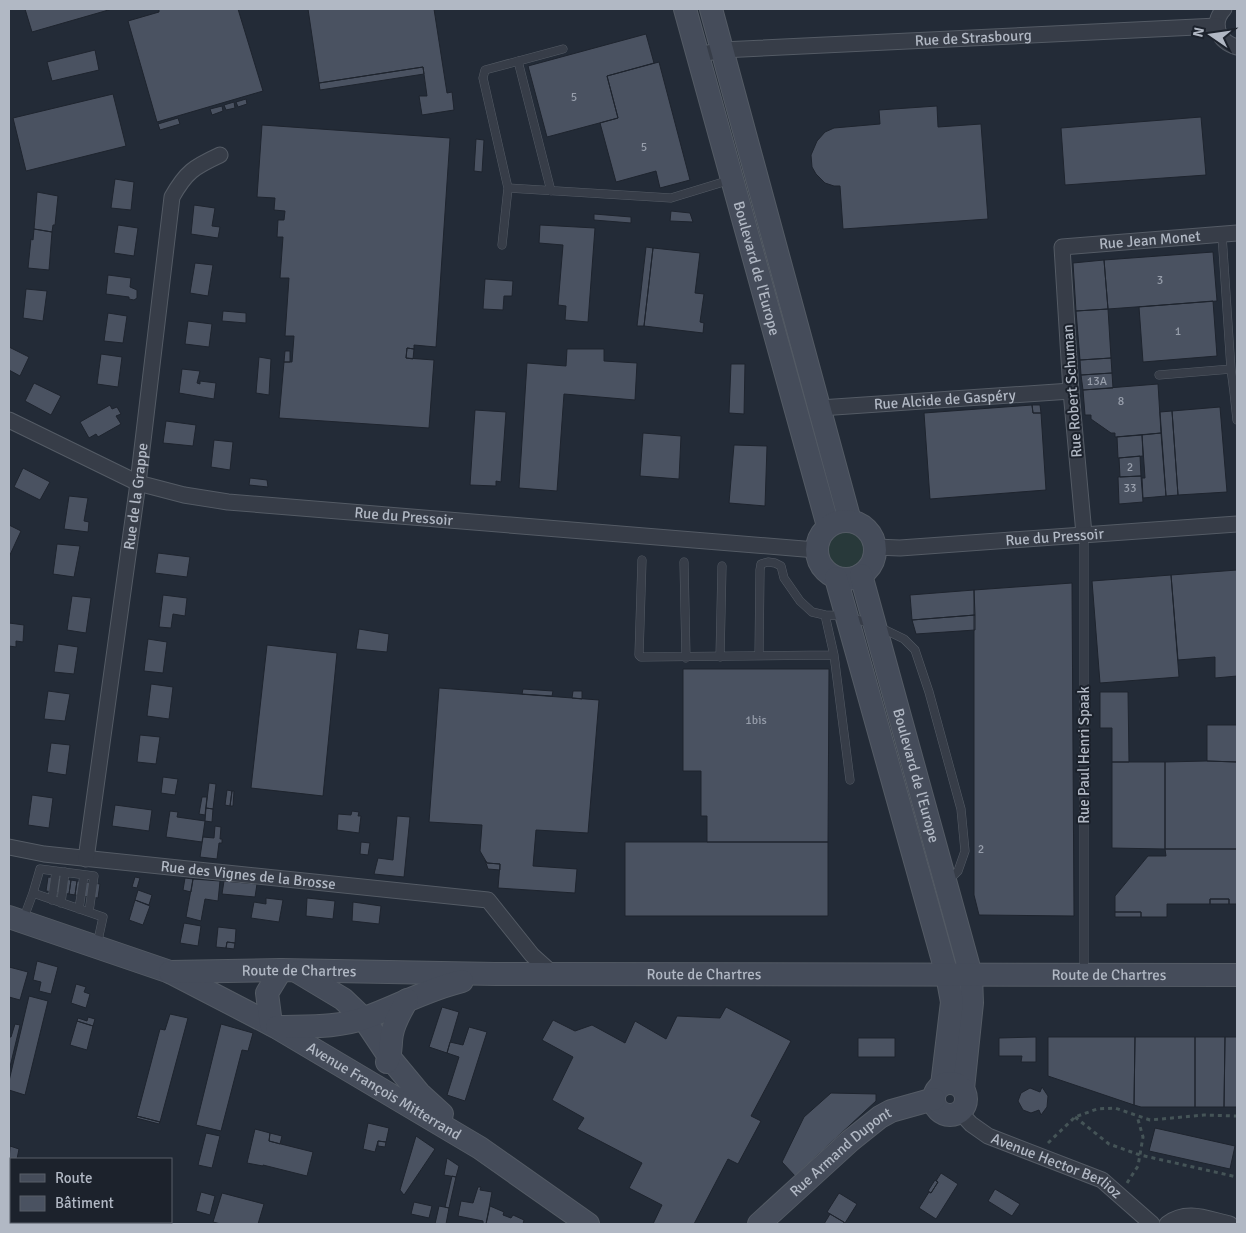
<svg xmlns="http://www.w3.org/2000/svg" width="1246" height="1233" viewBox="0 0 1246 1233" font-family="Signika,sans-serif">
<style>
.green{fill:#28393a}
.building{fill:#4a5261;stroke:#1e242e}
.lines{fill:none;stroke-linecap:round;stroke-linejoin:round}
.lane-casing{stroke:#545b65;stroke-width:9}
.street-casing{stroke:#545b65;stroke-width:17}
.secondary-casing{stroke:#545b65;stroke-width:24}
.path{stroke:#455457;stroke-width:3;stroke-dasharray:4 4;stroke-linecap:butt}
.lane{stroke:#373d48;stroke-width:8}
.street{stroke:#373d48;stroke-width:15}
.secondary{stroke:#454c5a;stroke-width:22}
.labels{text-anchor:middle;stroke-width:4;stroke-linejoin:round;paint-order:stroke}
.number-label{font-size:12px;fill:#979eab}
.street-label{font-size:15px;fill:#b1b8c4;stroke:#1c222c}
</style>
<rect width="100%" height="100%" fill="#232b37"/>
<!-- green -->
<path class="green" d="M821 550a24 24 0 1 1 48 0a24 24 0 1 1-48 0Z"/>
<!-- building -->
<path class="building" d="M25,9h87l-80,23z
M159,9h79l25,82 -106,31 -29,-101 31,-9z
M308,9h126l13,84 5,-1 2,18 -32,5 -3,-19h8l-4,-29 -104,16z
M646,34l8,29 -47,13 11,42 -71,19 -19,-71z
M95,50l4,20 -47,11 -5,-19z
M659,62l31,118 -30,8 -4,-17 -40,11 -16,-59 18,-5 -11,-42z
M423,67l1,7 -104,16 -1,-7z
M113,94l13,52 -100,25 -13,-53z
M246,99l1,5 -9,3 -2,-5z
M234,102l1,6 -9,2 -2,-5z
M222,106l1,5 -11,4 -2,-6z
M937,106l1,21 43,-3 7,95 -145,10 -3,-43h-6l-9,-3 -9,-9 -4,-7 -1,-12 6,-14 8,-9 9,-4 46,-4 -1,-14z
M1201,117l5,58 -141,10 -4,-57z
M178,118l2,6 -20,6 -2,-6z
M262,125l188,13 -14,209 -22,-2v4l-7,-1 -1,10 28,2 -5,68 -150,-10 5,-56h8l2,-26h-9l4,-58h-9l3,-41h-6l1,-17h6l1,-9 -11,-1 1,-12 -18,-1z
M476,139l8,1 -2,32 -8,-1z
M115,179l19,3 -3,28 -20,-2z
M37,192l21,4 -3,29h-2l-1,7 -18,-3z
M194,205l21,3 -3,18 8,1 -2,11 -27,-4z
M671,211l19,2 3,9 -23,-1z
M594,214l37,3v6l-37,-3z
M118,225l20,3 -4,28 -20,-3z
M540,225l55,3 -7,94 -23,-2 1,-14 -8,-1 5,-60 -24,-2z
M34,229l18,3 -3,38 -21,-2 3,-29 2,1z
M646,247l7,1 -9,78h-7z
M653,248l47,5 -5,40 9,1 -4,28 4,1 -1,10 -59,-7z
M1213,252l4,49 -109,8 -4,-49z
M1104,260l4,49 -32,2 -3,-48z
M195,263l18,2 -5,31 -18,-3z
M108,275l23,3 -1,9 7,3v8l-3,2 -5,-1v-2l-23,-3z
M485,279l28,2 -1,15h-8l-1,14 -20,-1z
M26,289l21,2 -4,30 -20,-3z
M1213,301l4,55 -74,6 -4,-55z
M1108,309l3,49 -31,2 -4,-49z
M223,311l23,2v10l-24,-2z
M108,313l19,3 -4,27 -19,-2z
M188,321l24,3 -3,23 -24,-3z
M9,347l20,10 -9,19 -11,-6z
M407,348l7,1 -1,10 -7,-1z
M567,349h37v12l33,2 -2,37 -71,-6 -7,97 -38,-3 8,-125 39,3z
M285,351h5v11h-6z
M101,354l21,3 -4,30 -21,-3z
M259,357l12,2 -2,36 -13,-2z
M1111,358l1,15 -31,2 -1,-15z
M731,364h14l-1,50 -15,-1z
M182,369l18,2 -3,12 3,1v-3l16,2 -2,16 -35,-6z
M1112,373l1,15 -30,2 -2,-15z
M34,383l27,13 -10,19 -26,-14z
M1158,384l3,49 -46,4v-4h-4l-20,-14v-4h-6l-2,-25z
M110,405l2,4 5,-2 4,7 -5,2 5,8 -23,13 -2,-3 -7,4 -9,-16z
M1032,405h8l1,8h-8z
M1032,405l1,8h8l5,77 -116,9 -6,-86z
M1220,407l7,85 -49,3 -6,-84z
M475,410l31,2 -5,70 -5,-1v5l-26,-1z
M1172,411l6,84 -12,1 -6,-84z
M166,421l30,4 -3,21 -30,-3z
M643,433l38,3 -2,43 -39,-3z
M1161,433l5,63 -23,2 -1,-20h3l-3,-43z
M1142,435l1,21 -25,2 -1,-21z
M214,440l19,2 -3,28 -19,-3z
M734,445l33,1 -2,60 -36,-3z
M1140,456l1,20 -21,1 -1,-19z
M23,468l27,14 -10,18 -26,-13z
M1141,476l2,26 -24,2 -1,-27z
M250,478l17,2 1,7 -19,-2z
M69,496l19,2 -4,23 5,1 -1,10 -24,-3z
M9,525l12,6 -12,26z
M57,544l23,2 -6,31 -21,-3z
M158,553l32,4 -3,20 -32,-4z
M1237,570v106l-22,2v-21l-37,3 -7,-85z
M1171,575l8,102 -79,6 -8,-102z
M1072,583l2,333 -95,-1 -5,-20v-305z
M974,590l1,25 -63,5 -2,-25z
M163,595l24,3 -2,18 -12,-2 -2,14 -12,-1z
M72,596l19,2 -5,35 -19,-3z
M975,615v15l-59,4 -4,-14z
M9,623l15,2 -1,17 -7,-1v6l-7,-1z
M359,629l30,5 -2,18 -31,-3z
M148,639l19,3 -4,31 -19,-2z
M58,644l20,3 -4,27 -20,-2z
M267,645l70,8 -14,143 -72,-8z
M683,669h146l-1,173h-121v-26h-6v-45h-18z
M151,684l22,3 -4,32 -22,-3z
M439,688l160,12 -11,133 -52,-3 -3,36 44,3 -2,24 -77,-5 2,-24 -13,-1 -7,-12 2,-26 -53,-3z
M523,689l30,2 -1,5 -30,-2z
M48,691l22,3 -5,27 -21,-2z
M573,691h9v8l-10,-1z
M1100,692h28l1,70h-17v-34h-12z
M1207,725h30v37l-30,-1z
M140,735l20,2 -4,27 -19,-2z
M51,743l19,2 -4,30 -19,-3z
M1207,761l30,1v87h-72v-87z
M1112,762h53v87l-53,-1z
M163,777l15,2 -3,16 -14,-2z
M209,783l7,1 -3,25 -7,-1z
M227,790l5,1 -2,15 -5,-1z
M232,791h2l-1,15h-3z
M32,795l21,3 -4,30 -21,-3z
M202,797h5l-2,18 -6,-1z
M115,805l37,5 -3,21 -37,-5z
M206,808l7,1 -1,13 -7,-1z
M170,811l8,1 -1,5 28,4 -3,21 -36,-5z
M352,811l7,1 -1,4h3l-2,17 -22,-3 1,-16 13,1z
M397,816l13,1 -6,60 -30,-3 4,-16 15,2z
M215,826l6,1 -1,12h2v4h-3l-2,16 -17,-2 3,-20 11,1z
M361,842l9,1 -2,12 -8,-1z
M625,842h203v74h-203z
M1165,849h72v55h-8v-5h-19v5h-43v13h-26v-5h-26v-16l33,-40h18z
M485,860l2,3 13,1v6l-12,-1z
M48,877l23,3 -2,14 -23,-3z
M135,877l5,1 -3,10 -5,-1z
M185,878l8,1 -2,13 -8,-2z
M193,879l27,2 -2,20 -13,-2 -4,22 -15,-4z
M71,880l6,1 -2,14 -6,-1z
M77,881l23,3 -2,14 -23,-3z
M224,881l33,3 -2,13 -33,-3z
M138,890l14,5 -3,10 -14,-5z
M266,898l17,2 -4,22 -28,-4 3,-16 12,2z
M307,898l28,3 -2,18 -27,-3z
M1210,899h19v5h-19z
M135,900l15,6 -7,19 -14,-5z
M353,902l28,4 -2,18 -27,-3z
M1115,912h26v5h-26z
M184,923l17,3 -3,20 -18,-3z
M218,927l18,2 -1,14 -8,-1 -1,6 -10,-1z
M227,942l8,1 -1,6 -8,-1z
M37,961l21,6 -7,27 -12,-3 2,-9 -8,-2z
M9,967l19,5 -8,28 -11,-3z
M76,984l10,3 -2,5 6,2 -4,14 -15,-5z
M29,996l19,5 -23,94 -16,-5v-9z
M442,1007l17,5 -12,41 -18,-6z
M726,1007l65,34 -40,75 10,5 -23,43 -10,-5 -34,65h-41l9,-19 -33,-17 13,-25 -65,-34 7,-11 -32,-18 21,-43 -31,-17 11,-20 22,11 17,-6 33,18 10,-22 31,18 11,-23 43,2z
M170,1014l18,4 -28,104 -23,-6 23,-87 5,1z
M88,1017l7,2 -2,7 -16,-5 1,-3 9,3z
M77,1021l16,5 -6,24 -17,-5z
M15,1024l5,1 -11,46v-34h2z
M221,1024l32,9 -5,18 -6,-1 -21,81 -25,-6z
M469,1027l18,5 -22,69 -18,-6 12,-38 -12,-4 3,-11 13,3z
M1036,1037v25h-15l1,-6h-23v-18z
M1048,1037h87l-1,68 -86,-29z
M1135,1037h60v70h-54l-7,-2z
M1195,1037h30l-1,70h-29z
M1225,1037h12v70h-13z
M858,1038h37v19h-37z
M1042,1087l6,9 -1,11 -6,8 -2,-5 -8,3 -8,-3 -5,-9 3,-8 9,-5 10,4z
M831,1093l45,1v7l-81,75 -13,-14 22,-45z
M137,1116l23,6 -1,2 -23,-6z
M368,1123l21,5 -3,14 -8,-1 -3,11 -12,-3z
M1155,1128l80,18 -5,23 -81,-18z
M255,1129l15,4 -1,8 44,11 -6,24 -44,-11v1l-16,-3z
M206,1133l14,3 -8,32 -14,-3z
M270,1133l12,3 -2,8 -11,-3z
M416,1136l19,13 -31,46 -4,-5z
M378,1141l8,1 -1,5 -7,-1z
M10,1146l9,3 -2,10h-6v3l-2,-1z
M447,1158l12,8 -3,11 -12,-2z
M941,1173l17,11 -22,35 -17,-11 10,-16 2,1 7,-11 -2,-1z
M9,1174l2,1v20l-2,-1z
M452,1176l4,1 -7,31 -4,-1z
M935,1180l3,2 -7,11 -3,-2z
M478,1187h3l-1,3 12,2 -6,32 -3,-1v-2l-25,-5 3,-15 12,2z
M995,1189l25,15 -8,12 -24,-15z
M201,1192l14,4 -5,19 -14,-4z
M222,1193l42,11 -6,20h-37l-8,-2z
M839,1193l18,11 -12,19 -18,-11z
M414,1202l18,4 -3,12 -18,-4z
M439,1206l10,2 -3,16h-11z
M490,1206l14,6 -1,3 8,3 2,-3 11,5 -1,4h-37z
M830,1214l14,8 -1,2h-19z
M12,1222h17l-1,2h-17z"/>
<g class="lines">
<defs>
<path id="lane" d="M563,49l-78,21 -2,8 25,110 163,10 59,-18
M518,61l33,130
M1222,235l9,134 3,23h3
M502,245l6,-57
M1159,375l72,-6
M1234,392l3,28
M1084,534v440
M642,560l-3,95 2,2 193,-2
M684,562l2,96
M759,656l1,-86 1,-6 7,-2 7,1 6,3 3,12 16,23 12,11 13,3
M720,657l2,-91
M850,780l-16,-125 -9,-40 21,1 29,9 29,14 11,11 14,42 32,117 4,42 -7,20 -10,10
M33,893l7,-24 54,7 -5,36
M52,900l4,-29
M61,903l4,-31
M79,909l5,-34
M23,920l10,-27 70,24 -6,28"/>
<g id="street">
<path d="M1224,9c-14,15 -5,33 13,38"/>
<path id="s1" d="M698,55l24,-5 495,-24"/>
<path id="s2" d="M820,408l251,-17"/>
<path id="s3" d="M9,420l129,63 46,12 44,7 588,48"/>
<path id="s4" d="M1084,534l-13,-143 -9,-144 175,-14"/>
<path id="s5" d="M875,547l25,1 337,-24"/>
<path id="s6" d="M9,847l35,7 444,46 44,55 20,18"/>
<path id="s7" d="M86,859l52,-376 34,-286c14,-25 22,-30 48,-42"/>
<path id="s8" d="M960,1112l11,12 17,12 114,44 50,44"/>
<path d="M1167,1224c20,-15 40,-5 63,0"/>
</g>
<g id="secondary">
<path id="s9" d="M685,9l143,517"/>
<path d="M711,9l139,512"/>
<circle cx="846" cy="550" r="29"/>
<path id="s10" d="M861,575l110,400 1,28 -9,86"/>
<path d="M836,578l111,397 5,27 -10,83"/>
<path id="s11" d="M9,917l161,55 106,55 204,121 108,76"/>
<path id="s12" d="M170,972l111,-2 214,4 742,1"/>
<path d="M298,972l45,27 21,20 26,39 29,35 23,21"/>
<path d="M271,1024l-4,-31 14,-23"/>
<path d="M277,1027c30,-1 60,1 88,-9 33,-12 63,-29 97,-37"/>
<path d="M387,1062c5,-8 3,-19 5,-28 2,-12 9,-23 15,-34"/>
<circle cx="950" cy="1099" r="16"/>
<path id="s13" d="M759,1224l91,-83 30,-24 11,-6 43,-12"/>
</g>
</defs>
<!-- lane casing -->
<use href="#lane" class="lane-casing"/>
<!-- street casing -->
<use href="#street" class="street-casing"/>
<!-- secondary casing -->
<use href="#secondary" class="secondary-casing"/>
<!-- path -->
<path class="path" d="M1075,1117l34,27 31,11 97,22
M1048,1143l27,-26 22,-8 18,-1 35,12 54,-5 33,1
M1127,1183l11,-17 5,-29 -6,-21"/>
<!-- lane -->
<use href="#lane" class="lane"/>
<!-- street -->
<use href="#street" class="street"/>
<!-- secondary -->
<use href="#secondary" class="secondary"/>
</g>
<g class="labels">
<!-- number labels -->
<g class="number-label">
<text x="574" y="101">5</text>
<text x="644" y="151">5</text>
<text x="1160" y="284">3</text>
<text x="1178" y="335">1</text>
<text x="1097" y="385">13A</text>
<text x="1121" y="405">8</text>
<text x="1130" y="471">2</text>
<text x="1130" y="492">33</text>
<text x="756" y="724">1bis</text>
<text x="981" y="853">2</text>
</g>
<!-- street labels -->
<g class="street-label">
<text dy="5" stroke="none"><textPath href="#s1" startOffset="276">Rue de Strasbourg</textPath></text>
<text dy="5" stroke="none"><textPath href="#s4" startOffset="376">Rue Jean Monet</textPath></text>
<text dy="5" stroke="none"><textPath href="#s9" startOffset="269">Boulevard de l'Europe</textPath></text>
<text transform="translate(1072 391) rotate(-94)" y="5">Rue Robert Schuman</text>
<text dy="5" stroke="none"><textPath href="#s2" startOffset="125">Rue Alcide de Gaspéry</textPath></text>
<text dy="5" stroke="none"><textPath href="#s7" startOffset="366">Rue de la Grappe</textPath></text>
<text dy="5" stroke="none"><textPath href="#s3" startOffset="412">Rue du Pressoir</textPath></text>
<text dy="5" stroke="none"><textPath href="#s5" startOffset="180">Rue du Pressoir</textPath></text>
<text transform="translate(1084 755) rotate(-90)" y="5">Rue Paul Henri Spaak</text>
<text dy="5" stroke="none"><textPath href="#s10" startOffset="208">Boulevard de l'Europe</textPath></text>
<text dy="5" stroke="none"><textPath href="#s6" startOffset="241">Rue des Vignes de la Brosse</textPath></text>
<text dy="5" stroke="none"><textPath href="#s12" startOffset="129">Route de Chartres</textPath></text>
<text dy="5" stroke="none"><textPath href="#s12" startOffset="534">Route de Chartres</textPath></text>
<text dy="5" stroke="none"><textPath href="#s12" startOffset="939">Route de Chartres</textPath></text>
<text dy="5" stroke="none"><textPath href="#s11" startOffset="415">Avenue François Mitterrand</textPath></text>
<text dy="5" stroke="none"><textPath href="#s13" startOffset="109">Rue Armand Dupont</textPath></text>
<text dy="5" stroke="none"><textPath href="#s8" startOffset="112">Avenue Hector Berlioz</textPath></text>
</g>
</g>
<!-- border -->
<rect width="1246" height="1233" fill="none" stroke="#b1b8c4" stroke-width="20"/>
<!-- legend -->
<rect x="10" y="1158" width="162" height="65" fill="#1c222c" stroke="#585e69"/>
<rect x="20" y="1174" width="25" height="8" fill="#454c5a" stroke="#585e69"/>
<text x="55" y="1183" font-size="15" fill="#b1b8c4">Route</text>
<rect x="20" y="1196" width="25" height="15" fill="#4a5261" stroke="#585e69"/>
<text x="55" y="1208" font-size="15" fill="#b1b8c4">Bâtiment</text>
<!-- north arrow -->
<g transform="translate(1211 35) rotate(283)" stroke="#1c222c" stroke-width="4" paint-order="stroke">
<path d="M0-4L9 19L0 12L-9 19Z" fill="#b1b8c4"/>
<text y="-8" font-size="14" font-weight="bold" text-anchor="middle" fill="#b1b8c4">N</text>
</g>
</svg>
